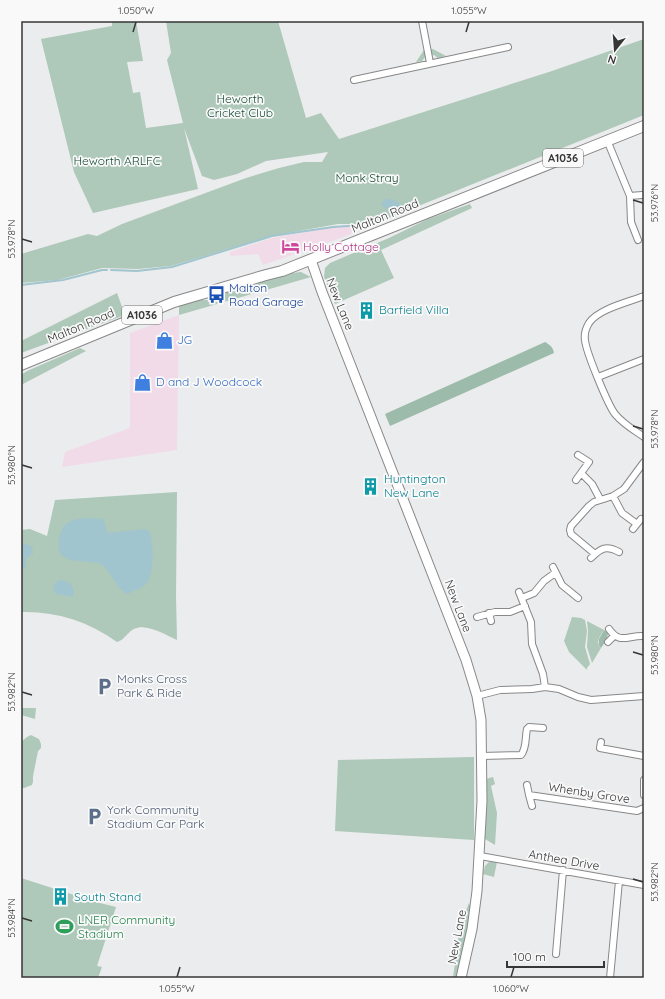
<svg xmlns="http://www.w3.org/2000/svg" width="665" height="999" viewBox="0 0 665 999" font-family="Quicksand,sans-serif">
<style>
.commercial{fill:#f1dbe9}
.green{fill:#aec8b9}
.forest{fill:#9dbbaa}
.water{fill:#a1c5ce}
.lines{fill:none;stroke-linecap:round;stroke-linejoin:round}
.stream{stroke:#a1c5ce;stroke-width:2}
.street-casing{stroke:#888889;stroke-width:8}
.secondary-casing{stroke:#888889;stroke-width:11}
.primary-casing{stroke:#888889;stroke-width:12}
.street{stroke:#fff;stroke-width:6}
.secondary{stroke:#fff;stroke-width:9}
.primary{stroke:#fff;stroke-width:10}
.ticks{fill:none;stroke:#363636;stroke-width:1.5}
.labels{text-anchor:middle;stroke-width:3.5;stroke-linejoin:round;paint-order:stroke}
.shield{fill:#f9f9fa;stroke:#707071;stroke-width:1}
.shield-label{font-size:11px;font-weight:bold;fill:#363636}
.park-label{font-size:12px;fill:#164c34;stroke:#f9f9fa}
.street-label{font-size:12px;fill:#363636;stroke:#f9f9fa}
.hotel-label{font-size:12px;fill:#b23c85;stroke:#f9f9fa;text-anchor:start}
.transit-label{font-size:12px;fill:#164399;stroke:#f9f9fa;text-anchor:start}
.culture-label{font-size:12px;fill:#0d838f;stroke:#f9f9fa;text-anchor:start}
.shop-label{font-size:12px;fill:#366cbe;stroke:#f9f9fa;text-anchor:start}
.service-label{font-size:12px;fill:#4e5e75;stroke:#f9f9fa;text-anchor:start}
.leisure-label{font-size:12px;fill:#27864d;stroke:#f9f9fa;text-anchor:start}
.neatline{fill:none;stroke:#363636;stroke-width:1.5}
.ticks-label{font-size:10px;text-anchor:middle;fill:#363636}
</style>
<rect width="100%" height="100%" fill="#ebeced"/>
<!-- commercial -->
<path class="commercial" d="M362,226l1,2 -14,7 -86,30 -5,-11 -28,2v-4l42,-14 56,-10z
M179,315l-2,135 -115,17 3,-15 65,-24v-95z"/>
<!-- green -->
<path class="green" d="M112,21h24l7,40 -16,1 6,31 7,-1 6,36 37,-5 -16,-63 4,-7 -5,-32h112l28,97 15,-5 18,26 210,-67 95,-33v76l-270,109h-36l-67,12 -100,30 -33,3 -36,-1 -44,12 -37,3v-29l67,-20 9,2 25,-12 124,-46 33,-10 25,-6h18l6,-10 -62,9 -29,13 -23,6 -12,-4 -18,-48 14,61 -105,24 -19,-41 -33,-133 71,-13z
M433,49l13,7 -8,2 -4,-3 -9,2 -3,4 -6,1 8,-12z
M470,204l2,4 -91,42 13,28 -59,26 -11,-27 1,-9 5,-5 59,-25 39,-19z
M301,272l10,5 -132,38v-10l16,-5h12l30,-12 45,-14z
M117,293l8,22 -104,38v-12z
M80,348l6,3 -65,34v-10l6,-4z
M177,492l-1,104 1,44c-12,-5 -30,-17 -43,-11 -7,3 -8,10 -17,13 -29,-21 -61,-31 -96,-30v-82l9,-1 17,7 8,-36z
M572,617l9,1 4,2 2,11 -2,16 5,17 -3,4v2l-18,-18 -5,-11z
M587,621l17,9c-4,6 -9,12 -3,18l-9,15 -5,-16 1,-16z
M21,708h15l-1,11 -14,-4z
M31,735l8,4 2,5v4l-3,3 -5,25v6l-1,3 -8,3 -3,-1v-45l6,-5z
M474,757v83l-139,-9 3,-71z
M493,777l2,7 -4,2 6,27 -2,32 -10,-6 1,-60z
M489,862h8l-3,15 -11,-3 2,-8z
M21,878l75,24 20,5 -19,59 5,1 -4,11h-77z
M469,903l2,7 -13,68h-5l7,-52z"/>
<!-- forest -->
<path class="forest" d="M545,342c5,3 8,5 9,11l-164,73 -5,-12z
M604,630l4,3 -1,6 -6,9 -2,-3v-6z"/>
<!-- water -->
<path class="water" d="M385,199l10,1 7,7 -4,4c-7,1 -12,-1 -17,-7z
M86,518l17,1 2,4 2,10 37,-4 6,3c3,11 5,44 -4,52 -5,5 -13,7 -19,10l-7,-5 -16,-23 -6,-3 -28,-3 -9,-5c-3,-7 -3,-11 -1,-19 3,-15 12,-16 26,-18z
M21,543l11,3 1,8 -7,4v9l-2,2h-3v-11l2,-3 -2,-1z
M59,580c10,0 17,7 14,17l-16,-3 -4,-3 1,-6z"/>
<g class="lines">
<!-- stream -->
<path class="stream" d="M111,270l26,1 35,-4 100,-31 61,-9 30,-2
M21,285l42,-5 39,-10h5
M457,961l3,-23"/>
<defs>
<path id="street" d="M422,21l8,42
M354,80l154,-33
M607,140l23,56
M638,240l-7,-18 -1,-26 12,-1
M644,296c-15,6 -46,13 -55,27 -3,5 -5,11 -4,17 1,12 23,65 30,74 8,10 19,16 29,23
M598,377l46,-18
M578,455l11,7 -8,11 11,11 8,15
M576,480l5,-7
M613,496l9,17 15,11
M633,529l8,-10
M595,554l-24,-20 -1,-4 1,-4 18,-20 5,-4 19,-6 11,-7 20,-27
M591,558c10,-10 15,-13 28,-6
M553,567l9,18 16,13
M519,592l12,30 1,22 11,30 2,13
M522,598l12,-5 10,-12 11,-8
M489,613l2,8
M477,617l18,-5h15l15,-6
M609,629c11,16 19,6 35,7
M608,642l6,-6
M477,696l23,-6 32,-1 13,-2 14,2 19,8 13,3 53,-4
M601,742l-1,6 44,8
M482,756l39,-1c6,-7 4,-18 6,-26l2,-2 14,1
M644,780v15
M527,785l2,10
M532,806l-3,-11 108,16 7,-3
M480,856l164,29
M556,954l7,-84
M610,978l9,-97"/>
<path id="secondary" d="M311,260l11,32 144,368 11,36 4,24 1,81 -5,90 -5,38 -11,49"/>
<path id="primary" d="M21,365l153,-63 92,-27 16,-4 362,-145"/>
</defs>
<!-- street casing -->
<use href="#street" class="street-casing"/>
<!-- secondary casing -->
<use href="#secondary" class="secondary-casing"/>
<!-- primary casing -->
<use href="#primary" class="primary-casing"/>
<!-- street -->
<use href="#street" class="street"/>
<!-- secondary -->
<use href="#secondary" class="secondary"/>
<!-- primary -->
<use href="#primary" class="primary"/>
</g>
<!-- ticks -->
<path class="ticks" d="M133,32l3,-10M466,32l3,-10M633,200l10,3M22,239l10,3M633,426l10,3M22,465l10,3M633,652l10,3M22,692l10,3M633,879l10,3M22,918l10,3M177,977l3,-10M511,977l3,-10"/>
<!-- icons -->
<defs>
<symbol id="hotel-bare" viewBox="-9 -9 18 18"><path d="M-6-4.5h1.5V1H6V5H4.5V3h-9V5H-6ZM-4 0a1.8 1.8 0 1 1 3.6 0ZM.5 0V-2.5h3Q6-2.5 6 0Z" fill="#d1479c" stroke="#f9f9fa" stroke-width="2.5" paint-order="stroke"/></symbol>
<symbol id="bus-bare" viewBox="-9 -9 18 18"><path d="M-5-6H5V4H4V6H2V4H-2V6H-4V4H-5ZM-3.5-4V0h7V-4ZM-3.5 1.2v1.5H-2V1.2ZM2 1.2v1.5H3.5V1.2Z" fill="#1a4fb4" stroke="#f9f9fa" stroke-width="2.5" paint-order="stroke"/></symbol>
<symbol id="building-bare" viewBox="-9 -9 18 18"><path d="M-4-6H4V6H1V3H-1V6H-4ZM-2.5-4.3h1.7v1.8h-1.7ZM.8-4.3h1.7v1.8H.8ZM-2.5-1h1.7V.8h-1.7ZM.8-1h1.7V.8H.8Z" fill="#0f9aa8" stroke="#f9f9fa" stroke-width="2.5" paint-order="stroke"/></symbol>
<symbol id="shop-bare" viewBox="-9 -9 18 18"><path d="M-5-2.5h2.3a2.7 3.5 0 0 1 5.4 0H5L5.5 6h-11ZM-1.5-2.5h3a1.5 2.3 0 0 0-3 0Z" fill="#3f7fe0" stroke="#f9f9fa" stroke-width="2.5" paint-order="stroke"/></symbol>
<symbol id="parking-bare" viewBox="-9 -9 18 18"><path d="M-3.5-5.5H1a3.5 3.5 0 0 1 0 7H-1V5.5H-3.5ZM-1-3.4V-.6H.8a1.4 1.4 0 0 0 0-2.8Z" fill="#5c6f8a" stroke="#f9f9fa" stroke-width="2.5" paint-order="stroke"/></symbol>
<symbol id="stadium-bare" viewBox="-9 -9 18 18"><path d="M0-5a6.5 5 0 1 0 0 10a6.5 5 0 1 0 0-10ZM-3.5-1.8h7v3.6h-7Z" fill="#2e9e5b" stroke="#f9f9fa" stroke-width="2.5" paint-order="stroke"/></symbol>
</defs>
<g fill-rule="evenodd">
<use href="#hotel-bare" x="278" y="234" width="25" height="25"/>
<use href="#bus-bare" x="204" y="282" width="25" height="25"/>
<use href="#building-bare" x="354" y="298" width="25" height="25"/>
<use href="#shop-bare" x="152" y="328" width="25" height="25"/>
<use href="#shop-bare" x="130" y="370" width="25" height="25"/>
<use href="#building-bare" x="358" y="474" width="25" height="25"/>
<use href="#parking-bare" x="92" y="674" width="25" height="25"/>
<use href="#parking-bare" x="82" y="804" width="25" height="25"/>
<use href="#building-bare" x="48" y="884" width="25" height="25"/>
<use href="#stadium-bare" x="52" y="914" width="25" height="25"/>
</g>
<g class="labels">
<!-- shield labels -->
<g class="shield">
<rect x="543" y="149" width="40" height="18" rx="3"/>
<rect x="122" y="306" width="40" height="18" rx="3"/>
</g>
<g class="shield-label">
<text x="563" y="162">A1036</text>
<text x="142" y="319">A1036</text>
</g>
<!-- park labels -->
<g class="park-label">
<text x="240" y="103">Heworth<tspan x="240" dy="14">Cricket Club</tspan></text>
<text x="117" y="165">Heworth ARLFC</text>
<text x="367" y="182">Monk Stray</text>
</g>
<!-- street labels -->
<g class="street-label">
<text transform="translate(385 216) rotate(-22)" y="4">Malton Road</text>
<text transform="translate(340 304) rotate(68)" y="4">New Lane</text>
<text transform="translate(81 326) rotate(-23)" y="4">Malton Road</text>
<text transform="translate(458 606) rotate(69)" y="4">New Lane</text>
<text transform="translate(589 793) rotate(9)" y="4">Whenby Grove</text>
<text transform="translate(564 860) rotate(10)" y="4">Anthea Drive</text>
<text transform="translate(457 937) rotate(-79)" y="4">New Lane</text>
</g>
<!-- hotel labels -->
<g class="hotel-label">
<text x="303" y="251">Holly Cottage</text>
</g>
<!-- transit labels -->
<g class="transit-label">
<text x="229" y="292">Malton<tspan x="229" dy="14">Road Garage</tspan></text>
</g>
<!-- culture labels -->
<g class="culture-label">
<text x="379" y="314">Barfield Villa</text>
<text x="384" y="483">Huntington<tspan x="384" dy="14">New Lane</tspan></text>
<text x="74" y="901">South Stand</text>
</g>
<!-- shop labels -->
<g class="shop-label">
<text x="177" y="344">JG</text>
<text x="156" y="386">D and J Woodcock</text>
</g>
<!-- service labels -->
<g class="service-label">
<text x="117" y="683">Monks Cross<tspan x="117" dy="14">Park &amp; Ride</tspan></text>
<text x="107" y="814">York Community<tspan x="107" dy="14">Stadium Car Park</tspan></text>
</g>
<!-- leisure labels -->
<g class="leisure-label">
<text x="78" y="924">LNER Community<tspan x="78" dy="14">Stadium</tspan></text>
</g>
</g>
<!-- border -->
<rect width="665" height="999" fill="none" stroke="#f9f9fa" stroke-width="44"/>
<!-- north arrow -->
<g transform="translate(615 50) rotate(197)" stroke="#f9f9fa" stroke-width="3" paint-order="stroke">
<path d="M0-3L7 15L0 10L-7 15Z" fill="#363636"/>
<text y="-6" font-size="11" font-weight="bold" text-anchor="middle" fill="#363636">N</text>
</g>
<!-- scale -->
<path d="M507 961v6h97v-6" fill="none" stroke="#363636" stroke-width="2"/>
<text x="513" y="961" font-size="12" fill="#363636" stroke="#f9f9fa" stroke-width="3" paint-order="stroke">100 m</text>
<rect x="22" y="22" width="621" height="955" class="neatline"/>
<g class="ticks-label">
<text x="136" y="14">1.050°W</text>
<text x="469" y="14">1.055°W</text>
<text transform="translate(654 203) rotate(-90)" y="4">53.976°N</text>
<text transform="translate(11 239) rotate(-90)" y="4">53.978°N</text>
<text transform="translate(654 429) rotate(-90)" y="4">53.978°N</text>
<text transform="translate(11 465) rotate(-90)" y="4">53.980°N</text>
<text transform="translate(654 655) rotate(-90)" y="4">53.980°N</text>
<text transform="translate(11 692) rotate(-90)" y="4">53.982°N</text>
<text transform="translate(654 882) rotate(-90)" y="4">53.982°N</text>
<text transform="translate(11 918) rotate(-90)" y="4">53.984°N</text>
<text x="177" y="992">1.055°W</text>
<text x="511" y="992">1.060°W</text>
</g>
</svg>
